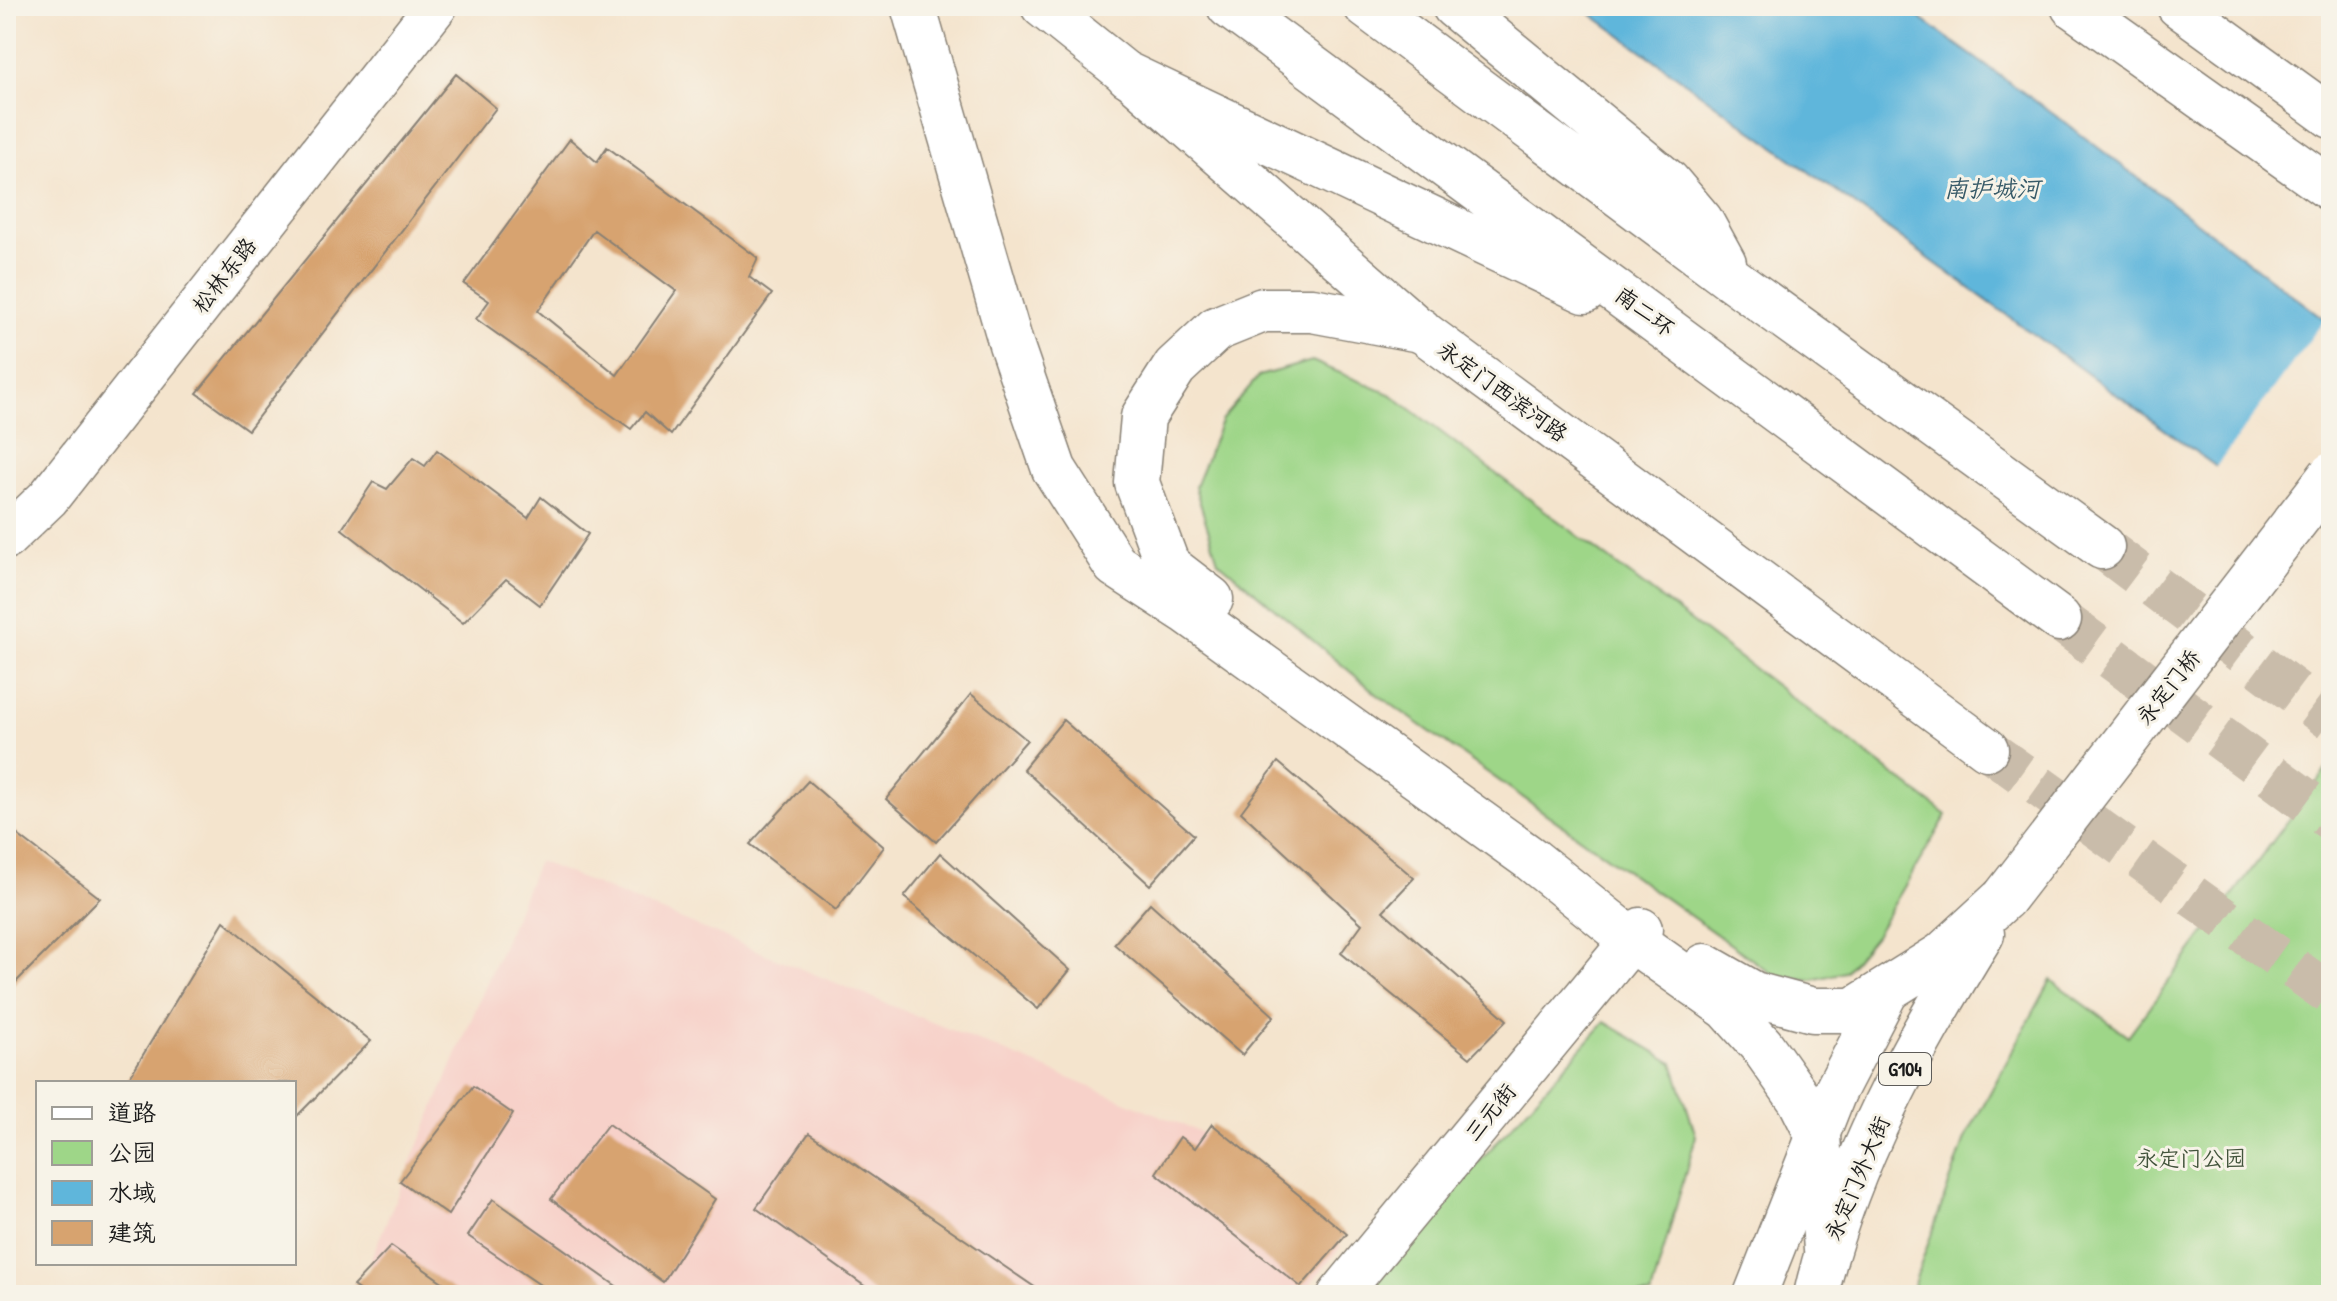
<svg xmlns="http://www.w3.org/2000/svg" width="2337" height="1301" viewBox="0 0 2337 1301" font-family="'Patrick Hand','LXGW WenKai TC',sans-serif">
<style>
.built{fill:#f7d1c9}
.green{fill:#9ed688;stroke:#5d7952;stroke-width:2}
.water{fill:#5fb6db;stroke:#3e697c;stroke-width:2}
.pier{fill:#f4e4cd}
.building{fill:#d7a36f;fill-rule:evenodd}
.lines{fill:none;stroke-linecap:round;stroke-linejoin:round}
.minor-tunnel{stroke:#c9bcaa;stroke-width:42;stroke-dasharray:42 21;stroke-linecap:butt}
.highway-tunnel{stroke:#c9bcaa;stroke-width:44;stroke-dasharray:44 22;stroke-linecap:butt}
.minor-casing{stroke:#888074;stroke-width:45}
.major-casing{stroke:#888074;stroke-width:47}
.highway-casing{stroke:#888074;stroke-width:47}
.minor{stroke:#fff;stroke-width:42}
.major{stroke:#fff;stroke-width:44}
.highway{stroke:#fff;stroke-width:44}
.major-bridge-casing{stroke:#888074;stroke-width:47;stroke-linecap:butt}
.major-bridge{stroke:#fff;stroke-width:44}
.labels{text-anchor:middle;stroke-width:6;stroke-linejoin:round;paint-order:stroke}
.shield{fill:#f7f3e8;stroke:#5e5c59;stroke-width:2}
.shield-label{font-size:20px;font-weight:bold;fill:#1c1c1c}
.street-label{font-size:22px;fill:#1c1c1c;stroke:#f7f3e8}
.park-label{font-size:22px;fill:#43543c;stroke:#f7f3e8}
.water-label{font-size:24px;font-style:italic;fill:#375a68;stroke:#f7f3e8}
</style>
<rect width="100%" height="100%" fill="#f7f3e8"/>
<filter id="ink" filterUnits="userSpaceOnUse"><feTurbulence type="fractalNoise" baseFrequency=".0125" numOctaves="2"/><feDisplacementMap in="SourceGraphic" scale="16" xChannelSelector="R" yChannelSelector="G"/><feConvolveMatrix kernelMatrix="1 2 1 2 8 2 1 2 1" color-interpolation-filters="sRGB"/></filter>
<filter id="wash" filterUnits="userSpaceOnUse"><feTurbulence type="fractalNoise" baseFrequency=".006" numOctaves="4" result="noise"/><feDisplacementMap in="SourceGraphic" scale="32" xChannelSelector="R" yChannelSelector="G"/><feGaussianBlur stdDeviation="1.8" result="paint"/><feColorMatrix in="noise" values="0 0 0 0 0 0 0 0 0 0 0 0 0 0 0 0 0 1.4 0 .05"/><feComposite in="paint" operator="in"/></filter>
<g filter="url(#wash)">
<rect width="100%" height="100%" fill="#f4e4cd"/>
<!-- built -->
<path class="built" d="M538,861l677,277 126,108 -40,49h-879l-53,-32z"/>
<!-- green -->
<path class="green" d="M1312,361l80,34 555,420 -72,121 -30,36 -33,8 -38,-5 -396,-280 -160,-134 -23,-74 27,-68 37,-43z
M2331,763v532h-421l55,-156 86,-159 77,56z
M1605,1022l68,41 23,73 -45,159h-292z"/>
<!-- water -->
<path class="water" d="M1580,6h323l160,115 268,203v226z"/>
<!-- pier -->
<path class="pier" d="M2327,316l4,3v235l-118,-83z"/>
<g id="blocks">
<!-- building -->
<path class="building" d="M456,74l40,34 -248,322 -51,-37z
M570,139l27,23 10,-15 151,111 -9,19 23,17 -101,141 -26,-23 -14,17 -155,-110 13,-18 -25,-17zM594,230l82,61 -59,84 -79,-64z
M437,450l91,68 13,-21 47,37 -48,71 -34,-26 -43,44 -121,-94 31,-47 14,7 26,-31 12,8z
M971,694l56,46 -91,102 -50,-43z
M1063,720l131,115 -44,50 -127,-116z
M1278,762l136,116 -31,33 124,109 -37,38 -129,-105 21,-29 -121,-112z
M808,781l76,66 -48,63 -86,-66z
M6,826l94,72 -94,94z
M940,853l130,117 -32,39 -134,-112z
M1150,903l124,113 -32,39 -128,-111z
M224,921l147,120 -77,78v-36h-168z
M473,1086l40,28 -65,101 -48,-34z
M608,1124l107,75 -52,83 -112,-83z
M1212,1124l135,110 -46,53 -145,-114 24,-36 15,11z
M809,1133l227,155 -5,7h-154l-121,-87z
M493,1199l136,96h-74l-87,-59z
M391,1246l70,49h-95l-13,-9z"/>
</g>
</g>
<g filter="url(#ink)">
<use href="#blocks" fill-opacity="0" stroke="#888074" stroke-width="2"/>
<g class="lines">
<!-- minor-tunnel -->
<path class="minor-tunnel" d="M1987,749l344,246"/>
<!-- highway-tunnel -->
<path class="highway-tunnel" d="M2102,547l229,172
M2059,619l272,200"/>
<defs>
<path id="minor" d="M1042,6l86,69 292,255 567,419
M2178,6l153,111
M6,538l42,-40 388,-492
M1339,1295l302,-366
M1755,1295l80,-203 54,-104"/>
<path id="major" d="M2073,6l258,183"/>
<path id="highway" d="M913,6l98,338 43,125 61,96 71,46 345,248 101,81 96,68 34,38 38,54 18,36 8,114
M1229,6l830,613
M1366,6l366,273 370,268
M1454,6l214,176 33,39 23,42
M1128,75l457,216
M1211,599l-43,-33 -31,-83 6,-66 32,-50 41,-38 47,-19h49l108,20
M1705,966l49,28 59,16h41l88,-55 62,-57
M1816,1295c29,-128 97,-250 166,-361"/>
</defs>
<!-- minor casing -->
<use href="#minor" class="minor-casing"/>
<!-- major casing -->
<use href="#major" class="major-casing"/>
<!-- highway casing -->
<use href="#highway" class="highway-casing"/>
<!-- minor -->
<use href="#minor" class="minor"/>
<!-- major -->
<use href="#major" class="major"/>
<!-- highway -->
<use href="#highway" class="highway"/>
<defs>
<path id="major-bridge" d="M2004,898l327,-423"/>
</defs>
<!-- major-bridge casing -->
<use href="#major-bridge" class="major-bridge-casing"/>
<!-- major-bridge -->
<use href="#major-bridge" class="major-bridge"/>
</g>
</g>
<g class="labels">
<!-- shield labels -->
<rect class="shield" x="1879" y="1053" width="52" height="32" rx="6"/>
<g class="shield-label">
<text x="1905" y="1076">G104</text>
</g>
<!-- street labels -->
<g class="street-label">
<text transform="translate(224 275) rotate(-52)" y="8">松林东路</text>
<text transform="translate(1645 311) rotate(36)" y="8">南二环</text>
<text transform="translate(1503 391) rotate(36)" y="8">永定门西滨河路</text>
<text transform="translate(2168 687) rotate(-52)" y="8">永定门桥</text>
<text transform="translate(1490 1112) rotate(-51)" y="8">三元街</text>
<text transform="translate(1857 1178) rotate(-67)" y="8">永定门外大街</text>
</g>
<!-- park labels -->
<g class="park-label">
<text x="2191" y="1166">永定门公园</text>
</g>
<!-- water labels -->
<g class="water-label">
<text x="1992" y="197">南护城河</text>
</g>
</g>
<!-- margin -->
<rect width="2337" height="1301" fill="none" stroke="#f7f3e8" stroke-width="32"/>
<!-- legend -->
<rect x="36" y="1081" width="260" height="184" fill="#f7f3e8" stroke="#9f9d96" stroke-width="2"/>
<rect x="52" y="1107" width="40" height="12" fill="#ffffff" stroke="#9f9d96" stroke-width="2"/>
<text x="108" y="1121" font-size="24" fill="#1c1c1c">道路</text>
<rect x="52" y="1141" width="40" height="24" fill="#9ed688" stroke="#9f9d96" stroke-width="2"/>
<text x="108" y="1161" font-size="24" fill="#1c1c1c">公园</text>
<rect x="52" y="1181" width="40" height="24" fill="#5fb6db" stroke="#9f9d96" stroke-width="2"/>
<text x="108" y="1201" font-size="24" fill="#1c1c1c">水域</text>
<rect x="52" y="1221" width="40" height="24" fill="#d7a36f" stroke="#9f9d96" stroke-width="2"/>
<text x="108" y="1241" font-size="24" fill="#1c1c1c">建筑</text>
</svg>
